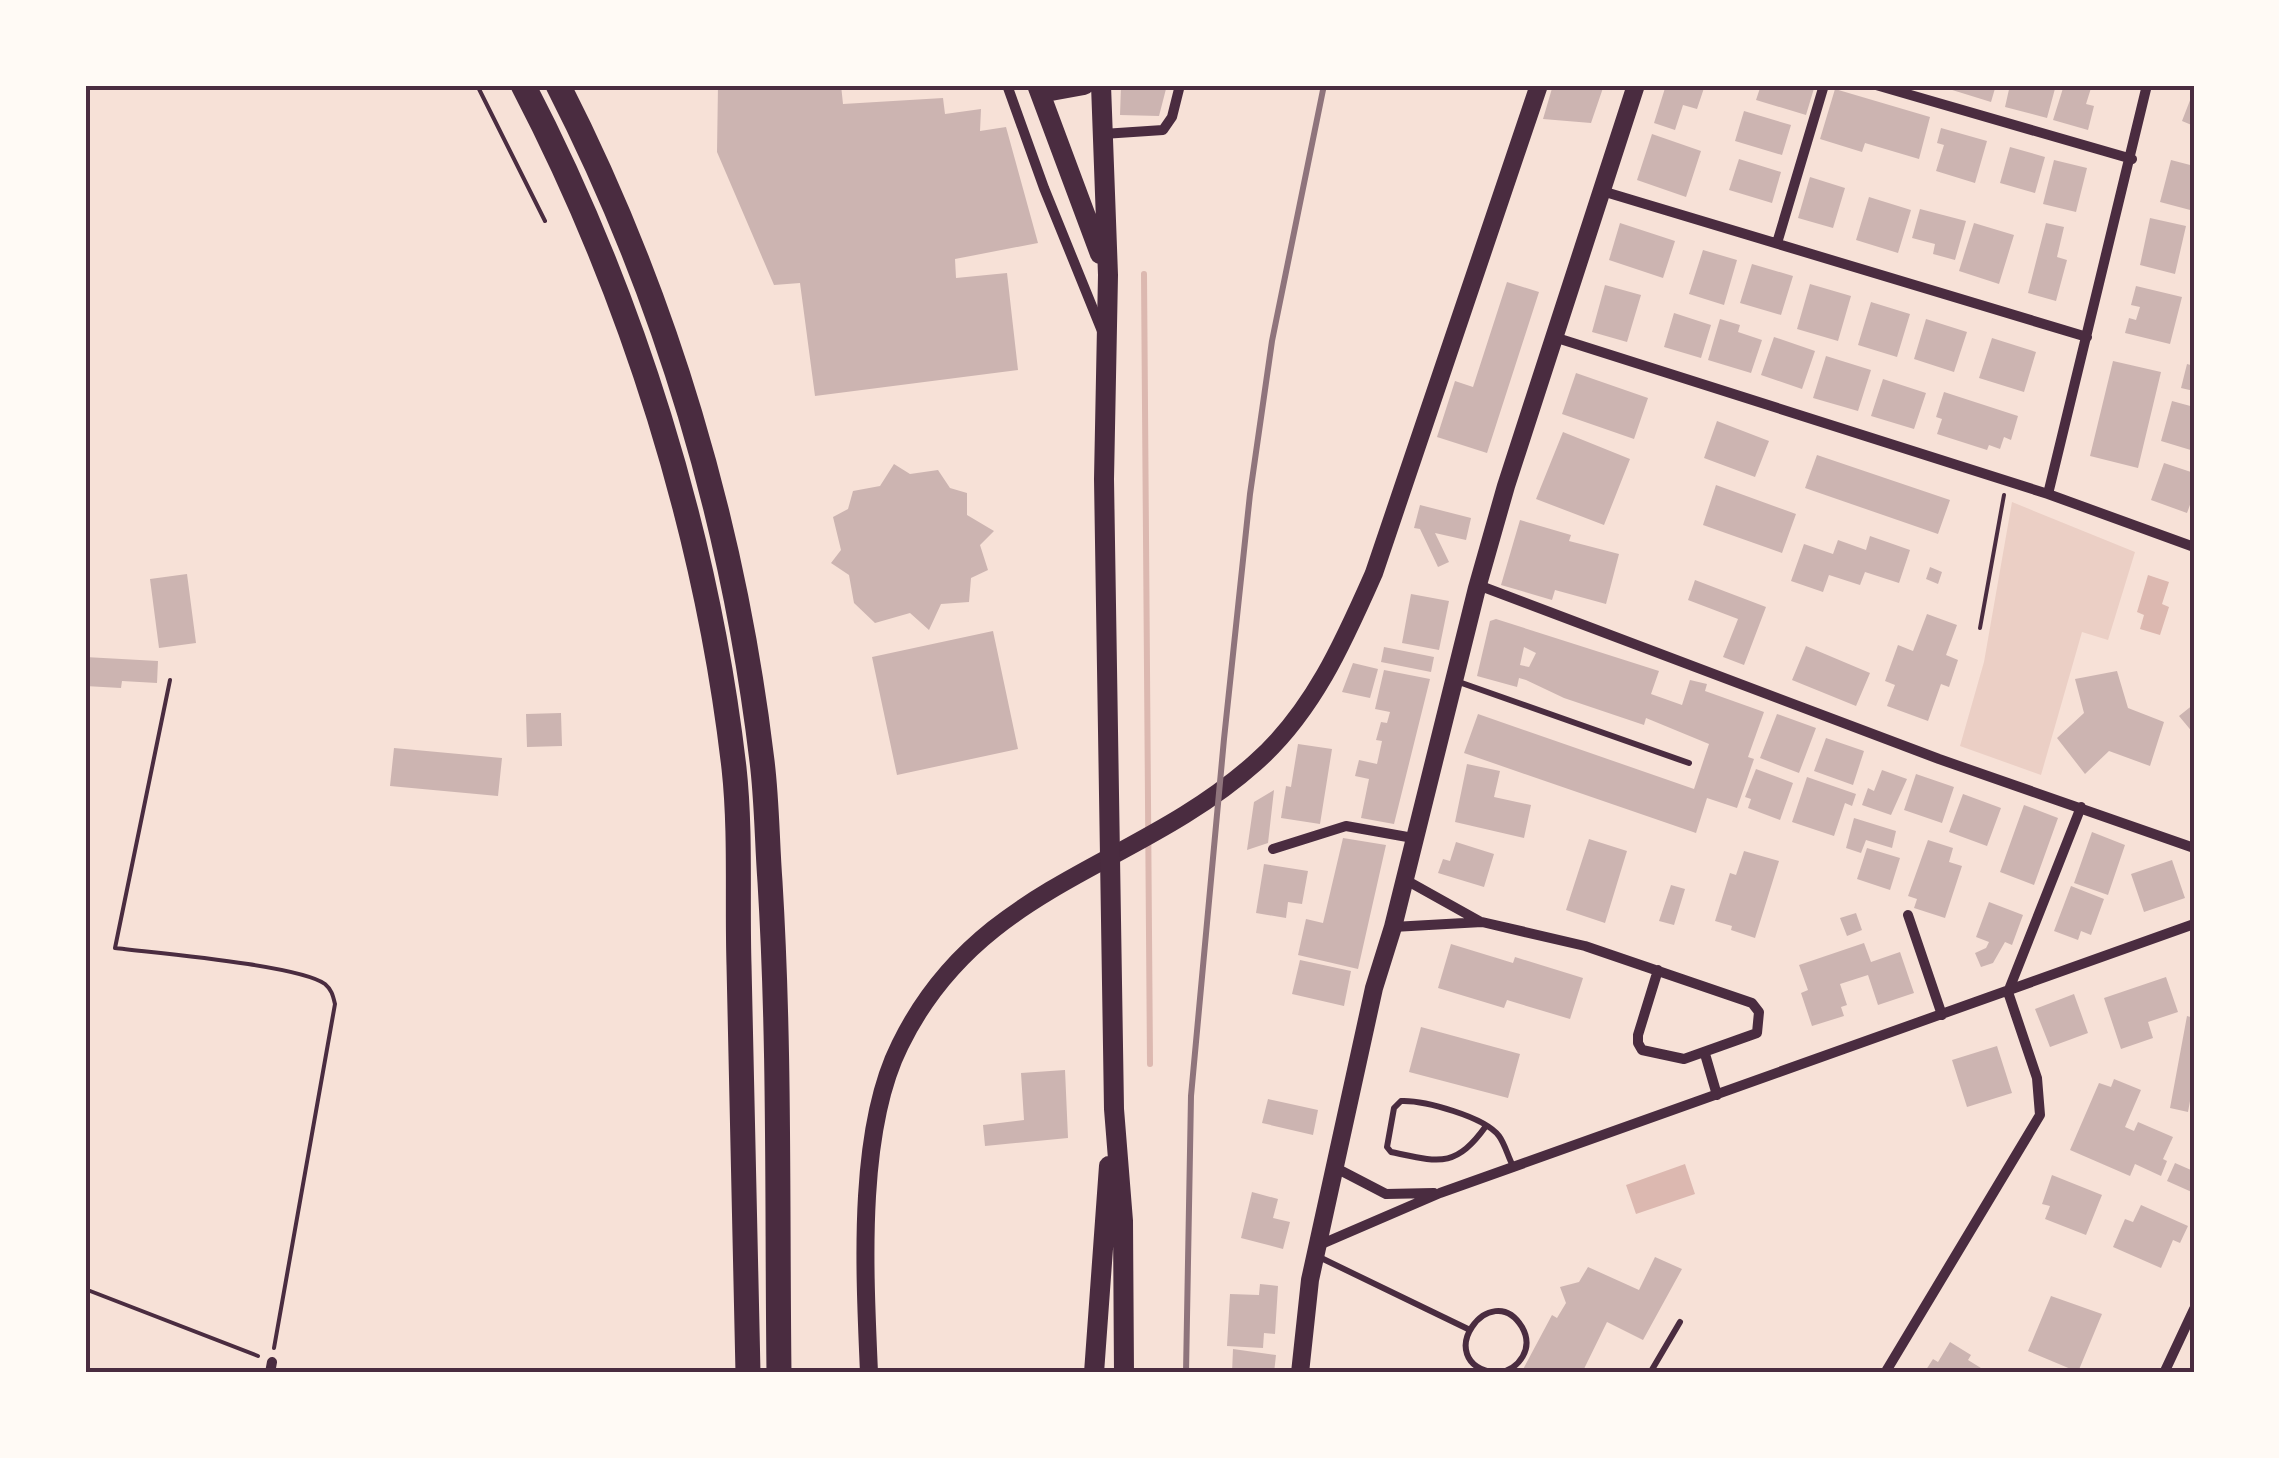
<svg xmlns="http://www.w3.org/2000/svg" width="2279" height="1458" viewBox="0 0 2279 1458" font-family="'Noto Sans',sans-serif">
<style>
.green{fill:#ebcfc5}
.water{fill:#dcb8b0}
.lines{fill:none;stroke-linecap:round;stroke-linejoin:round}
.stream{stroke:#dcb8b0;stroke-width:6}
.building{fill:#ccb4b1;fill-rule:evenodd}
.path{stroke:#4a2c40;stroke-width:4}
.service{stroke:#4a2c40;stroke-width:6}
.minor{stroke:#4a2c40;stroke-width:10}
.secondary{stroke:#4a2c40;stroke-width:18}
.primary{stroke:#4a2c40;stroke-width:20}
.motorway{stroke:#4a2c40;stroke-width:25}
.rail{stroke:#8f747c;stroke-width:6}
.neatline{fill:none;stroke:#4a2c40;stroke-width:4}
</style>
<rect width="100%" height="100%" fill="#f7e1d7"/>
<!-- green -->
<path class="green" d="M2012,502l123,50 -27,88 -26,-8 -41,143 -81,-29 24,-84z"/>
<!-- water -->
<path class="water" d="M2148,575l21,7 -7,22 7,3 -9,28 -20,-6 4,-14 -7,-3z
M1685,1164l10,30 -59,20 -10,-29z"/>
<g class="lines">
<!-- stream -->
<path class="stream" d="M1144,274l6,790"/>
</g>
<!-- building -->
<path class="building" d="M718,85h123l2,19 100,-6 2,16 36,-5 -1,22 26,-4 32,116 -83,16 1,19 51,-5 11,97 -203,26 -15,-113 -26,2 -57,-133z
M1121,85h46l-8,31 -39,-1z
M1553,85h51l-13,38 -48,-4z
M1666,85h39l-8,24 -14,-4 -8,25 -21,-7z
M1761,85h54l-9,30 -50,-15z
M1950,85h46l-5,17 -42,-13z
M2010,85h46l-9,33 -42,-11z
M2064,85h28l-6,19 8,2 -6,24 -35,-10z
M1835,89l95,28 -11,42 -54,-16 -3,9 -42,-13z
M2194,90v36l-12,-5z
M1744,111l47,14 -9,30 -47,-14z
M1941,128l46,13 -12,42 -39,-12 8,-26 -7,-2z
M1652,134l49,17 -15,46 -49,-17z
M2010,147l35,10 -10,36 -35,-10z
M1739,159l42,13 -9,31 -43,-13z
M2054,160l33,8 -11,44 -33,-8z
M2171,160l23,6v45l-34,-9z
M1810,177l35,11 -12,40 -35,-10z
M1869,197l42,13 -13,43 -42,-13z
M1920,209l46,12 -11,39 -22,-6 2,-10 -23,-6z
M2150,218l36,8 -11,48 -35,-9z
M1620,223l55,18 -12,37 -54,-18z
M1974,223l40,12 -15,49 -40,-13z
M2046,223l18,4 -7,30 10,3 -11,41 -28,-8z
M1703,250l34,10 -13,45 -35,-11z
M1752,264l41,12 -12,39 -41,-12z
M1507,282l32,10 -52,161 -50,-16 18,-56 18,6z
M1810,284l41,12 -13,45 -41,-12z
M1605,285l36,10 -14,47 -35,-10z
M2136,286l46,11 -12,47 -45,-11 4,-15 7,2 4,-13 -9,-2z
M1871,302l39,12 -13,43 -39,-12z
M1674,313l37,12 -10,33 -37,-11z
M1720,319l20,6 -2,7 24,8 -11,33 -43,-13z
M1926,319l41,13 -13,40 -40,-13z
M1774,337l41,14 -13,38 -41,-14z
M1992,338l44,14 -12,40 -45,-14z
M1826,356l45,14 -13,41 -45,-13z
M2113,361l48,11 -23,96 -48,-12z
M2187,364l7,2v25l-13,-3z
M1576,373l72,25 -14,41 -72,-25z
M1883,379l43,14 -12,36 -43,-13z
M1944,392l74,24 -7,24 -7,-3 -4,12 -11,-4 -2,5 -50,-16 5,-15 -6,-2z
M2172,401l22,6v44l-33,-10z
M1717,421l52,20 -14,36 -51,-19z
M1563,432l67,27 -26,66 -68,-26z
M1817,455l133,45 -12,34 -133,-46z
M2164,463l30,10v21l-7,19 -36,-13z
M894,464l16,10 28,-4 12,18 17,5v22l27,16 -14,14 8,25 -17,8 -2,24 -28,2 -12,26 -19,-17 -35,10 -21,-20 -5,-28 -18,-12 10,-13 -8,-33 15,-8 5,-18 27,-5z
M1716,485l80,29 -14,39 -79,-28z
M1420,505l51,13 -5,22 -31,-7 14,29 -11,5 -18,-38 -6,-1z
M1520,520l51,15 -2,6 50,13 -13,50 -51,-14 -3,10 -51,-15z
M1870,536l40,14 -11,33 -34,-11 -5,13 -31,-10 -6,17 -32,-11 13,-37 29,10 5,-14 28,10z
M1930,567l12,5 -4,12 -12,-5z
M187,574l9,69 -37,5 -9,-69z
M1695,580l71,27 -22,58 -21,-8 15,-38 -50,-19z
M1411,594l38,7 -10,49 -37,-7z
M1927,614l30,11 -11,30 12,5 -9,27 -8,-3 -13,37 -41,-15 8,-21 -10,-4 13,-36 15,6z
M1496,619l163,52 -8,23 31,11 8,-25 17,4 -2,7 59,21 -16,45 6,2 -17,49 -30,-10 -11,35 -232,-80 14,-39 216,75 15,-45 -63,-26 -2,7 -80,-27 -38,-18 -7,-2 -2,9 -40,-11 13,-55zM1524,647l12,6 -7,14 -9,-2z
M993,631l25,118 -121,26 -25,-118z
M1806,646l64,27 -14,33 -64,-26z
M1384,647l50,10 -3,15 -50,-10z
M85,657l73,4 -1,22 -35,-2 -1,7 -36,-2z
M1353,663l25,6 -8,29 -28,-6z
M1384,670l46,9 -36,145 -33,-6 8,-39 -14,-3 4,-16 18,4 5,-23 -6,-1 5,-18 6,1 3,-11 -15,-3z
M2117,671l11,37 36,14 -14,44 -41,-15 -24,23 -28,-36 27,-25 -9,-34z
M2194,704v30l-15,-18z
M561,713l1,33 -35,1 -1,-33z
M1777,714l39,14 -17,45 -39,-15z
M1826,738l38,13 -11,34 -39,-14z
M1298,744l34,5 -12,75 -39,-6 5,-32 5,1z
M394,748l108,10 -4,38 -108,-10z
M1467,764l33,7 -6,26 37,8 -7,33 -69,-16z
M1756,769l37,14 -13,37 -32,-12 3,-9 -6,-2z
M1882,770l25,9 -16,36 -29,-10 6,-17 6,3z
M1916,774l38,13 -12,36 -38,-13z
M1807,777l49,17 -4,12 -7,-3 -11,33 -42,-14z
M1274,790l-6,53 -21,7 7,-48z
M1963,794l38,14 -14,38 -38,-14z
M2024,805l34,13 -24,67 -34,-13z
M1854,818l42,13 -4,17 -26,-8 -5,13 -15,-5z
M2092,832l33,13 -17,50 -34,-12z
M1343,838l43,7 -28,124 -60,-14 8,-36 17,4z
M1589,839l38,12 -22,72 -39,-13z
M1928,840l25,8 -4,14 13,4 -17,52 -31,-10 3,-9 -9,-3z
M1456,842l38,12 -10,33 -46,-14 5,-14 7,2z
M1867,848l33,10 -10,32 -33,-11z
M1744,851l35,10 -24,77 -24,-8 1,-4 -17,-5 15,-48 6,2z
M2172,860l13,38 -41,14 -13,-38z
M1264,864l44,7 -6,33 -14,-2 -2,16 -30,-5z
M1671,885l14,4 -11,36 -15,-4z
M2071,886l33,13 -13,36 -10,-4 -3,9 -24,-9z
M1989,902l34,13 -11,30 -7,-3 -12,21 -12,4 -6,-14 11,-5 3,-6 -13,-5z
M1856,913l6,17 -15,6 -7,-18z
M1864,943l7,19 29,-10 14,41 -36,12 -10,-30 -28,9 7,21 -6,2 3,9 -32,10 -11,-33 7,-3 -9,-25z
M1451,944l62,19 2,-6 68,21 -13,41 -63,-19 -3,8 -66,-20z
M1300,960l51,11 -7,35 -52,-12z
M2166,977l12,35 -30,10 5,16 -32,11 -17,-51z
M2074,994l14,39 -38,14 -15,-38z
M2187,1016l7,2v61l-6,33 -18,-4z
M1421,1027l99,27 -12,44 -99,-26z
M1997,1046l15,47 -45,14 -15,-47z
M1065,1070l3,68 -83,8 -2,-21 41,-5 -3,-47z
M2114,1079l27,11 -16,37 9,4 4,-9 35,15 -10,22 4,2 -6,15 -26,-12 -5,12 -60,-26 29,-67 12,4z
M1268,1099l50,11 -5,25 -51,-12z
M2175,1163l16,7 3,-7v30l-27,-12z
M2052,1175l50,20 -16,40 -41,-16 5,-13 -8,-2z
M1252,1192l26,7 -5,19 17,4 -7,27 -42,-11z
M2141,1205l47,21 -8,17 -7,-3 -12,28 -48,-21 12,-28 8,3z
M1655,1257l27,12 -39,71 -36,-18 -25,51h-61l31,-58 5,3 9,-15 -6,-16 19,-5 9,-15 51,23z
M1260,1284l18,2 -3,48 -11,-1 -1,15 -36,-2 3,-52 29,1z
M2051,1296l51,18 -24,58 -50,-21z
M1950,1342l21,13 -3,5 21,13h-65l9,-14 5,3z
M1233,1349l43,6 -2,18h-42z"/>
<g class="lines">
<!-- path -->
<path class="path" d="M477,85l68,136
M1980,628l24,-133
M170,680l-55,268c40,5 184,17 210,36 7,6 8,12 10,20l-61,344
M85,1289l173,67"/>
<!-- service -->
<path class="service" d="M1456,681l233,82
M1486,1126c-31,43 -47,36 -95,26l-4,-5 7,-39 7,-7c23,-1 84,16 98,35 6,8 9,21 14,30
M1317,1256l151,73
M1495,1373c-66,-11 -4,-97 27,-46 12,21 -2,42 -24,46
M1650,1373l30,-51"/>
<!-- minor -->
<path class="minor" d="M1007,85l37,103 58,143
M1876,85l256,74
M1103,134l60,-4 9,-13 8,-32
M1602,191l485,146
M1777,243l47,-158
M1554,337l494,157 146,53
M2048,494l99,-409
M1478,585l461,174 255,89
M1273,849l73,-23 67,12
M1404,879l77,43
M1908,915l34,100
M1393,927l89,-5 103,24 167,57 7,9 -2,21 -73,26 -42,-9 -4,-7v-8l20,-65
M1705,1054l12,41
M1334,1167l52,27 48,-1
M1317,1246l123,-53 754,-269
M270,1373l2,-11
M1885,1373l155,-258 -3,-37 -29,-86 73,-185
M2164,1373l30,-64"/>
<!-- secondary -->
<path class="secondary" d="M869,1373c-4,-97 -13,-240 31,-328 79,-162 235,-175 355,-282 58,-51 89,-122 119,-190l165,-488
M1300,1373l10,-93 64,-292 19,-61 84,-339 29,-102 130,-401"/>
<!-- primary -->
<path class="primary" d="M1037,85l63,169
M1101,85l7,190 -4,204 10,630 9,112 1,152
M1040,93l44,-8
M1094,1373l15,-207"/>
<!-- motorway -->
<path class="motorway" d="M523,85c109,209 184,449 211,683 7,64 3,132 5,197 3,136 6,272 9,408
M558,85c108,211 176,441 204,676 5,40 5,81 8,121 10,163 7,327 9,491"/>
<!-- rail -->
<path class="rail" d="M1186,1373l5,-277 33,-357 26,-245 22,-153 52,-256"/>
</g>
<!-- border -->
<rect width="2279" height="1458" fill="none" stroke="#fffaf5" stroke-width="175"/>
<rect x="88" y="88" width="2104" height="1282" class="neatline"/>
</svg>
